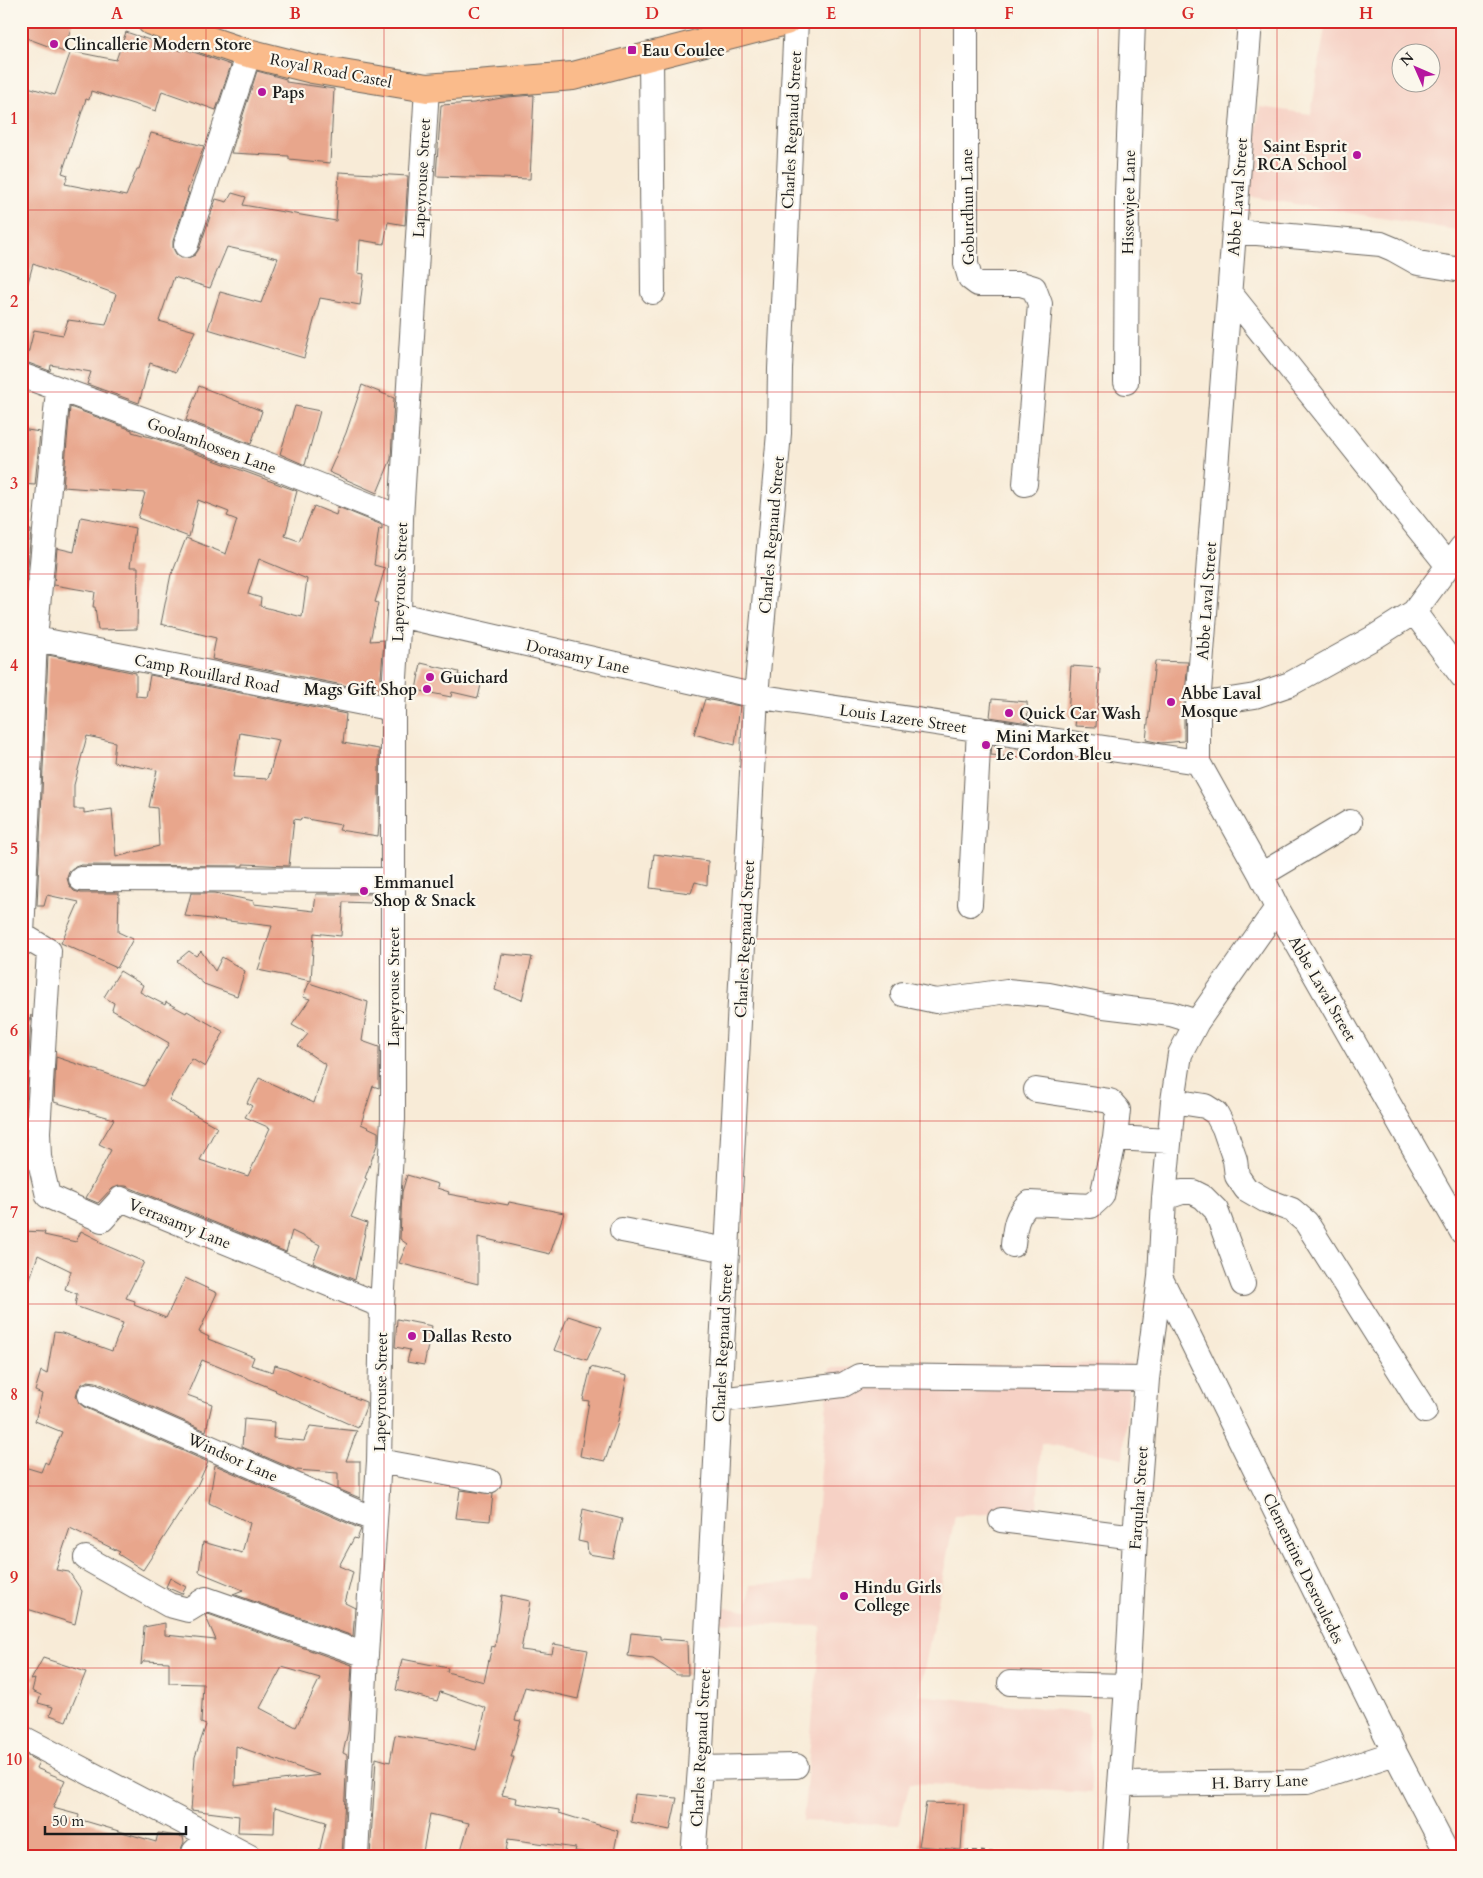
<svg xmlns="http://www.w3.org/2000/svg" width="1483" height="1878" viewBox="0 0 1483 1878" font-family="Cardo,serif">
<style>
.built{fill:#f6d1c5;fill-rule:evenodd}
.building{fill:#e8a68c;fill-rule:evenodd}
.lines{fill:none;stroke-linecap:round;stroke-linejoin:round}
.minor-casing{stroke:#69645d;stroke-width:26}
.major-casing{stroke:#69645d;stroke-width:30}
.path{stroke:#69645d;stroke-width:3;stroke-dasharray:4 4;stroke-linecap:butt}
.minor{stroke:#fff;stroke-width:24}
.major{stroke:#fabb8b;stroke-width:28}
.grid{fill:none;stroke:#d62828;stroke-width:1;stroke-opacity:0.55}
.poi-dot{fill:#b5179e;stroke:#fbf7ec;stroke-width:2}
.labels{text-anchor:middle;stroke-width:4.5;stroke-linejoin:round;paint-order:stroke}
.poi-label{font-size:16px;font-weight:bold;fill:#1c1c1c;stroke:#fbf7ec;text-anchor:start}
.street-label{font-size:16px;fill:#1c1c1c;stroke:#fbf7ec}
.neatline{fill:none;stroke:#d62828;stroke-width:2}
.grid-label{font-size:16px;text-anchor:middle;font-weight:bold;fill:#d62828}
</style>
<rect width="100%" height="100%" fill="#fbf7ec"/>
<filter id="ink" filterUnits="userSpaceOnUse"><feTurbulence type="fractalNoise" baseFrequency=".02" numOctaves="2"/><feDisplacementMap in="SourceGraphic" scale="10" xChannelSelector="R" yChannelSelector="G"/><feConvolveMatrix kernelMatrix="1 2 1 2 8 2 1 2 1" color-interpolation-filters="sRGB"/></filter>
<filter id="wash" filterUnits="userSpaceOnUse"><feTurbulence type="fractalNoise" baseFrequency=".0096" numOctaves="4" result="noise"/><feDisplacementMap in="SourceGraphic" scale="20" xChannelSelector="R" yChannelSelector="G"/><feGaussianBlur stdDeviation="1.12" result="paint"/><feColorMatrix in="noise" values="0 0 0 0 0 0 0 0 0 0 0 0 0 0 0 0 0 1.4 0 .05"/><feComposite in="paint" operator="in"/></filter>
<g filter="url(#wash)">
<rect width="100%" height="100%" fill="#f8ebd7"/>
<!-- built -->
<path class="built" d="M1326,21h136v210l-217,-35 15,-89 51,7zM1400,52h30v30h-30z
M1131,1363l-8,95 -82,-15 -4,68 -82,5 -36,179 169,18 4,80 -182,-10 -11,42 -96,-4 18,-195 -113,-4 1,-15 39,3 2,-25 61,-3 19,-214z"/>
<g id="blocks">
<!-- building -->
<path class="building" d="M21,21h52l-9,31 -43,-16z
M126,32l56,19v-3l49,17 -15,45 -54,-19 -6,20 -65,-20 -2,9 -3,-1 -24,74 6,2 -3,9 61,12 11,-27h2l12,-36 53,13 -17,46 2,1 -16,48v7l3,6 5,4h7l7,-3 4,-6 17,-50 11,3 5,-9 14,4 -3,8 93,16 3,-49 69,4 -3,49 -17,-3 -4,22 -24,-4 -2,33 6,1 -4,31 -40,-7 -16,60 -96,-29 12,-37 41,11 17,-45 -51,-11 -17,41 -36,-11 -15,44 36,10 -19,41 -26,-9 -11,40 -52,-19 4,-12 -40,-7 -1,6 -24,-9 8,-32 29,5 5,-15 38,5 10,-31 -83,-30 -7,26h-5v-205l34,10 16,-44 45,9z
M257,71l29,8v3l48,7 -4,74 -41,-4v-3l-58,-3z
M534,95l-4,84 -94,-3 5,-71 33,-2 33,-6z
M362,385l32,13 -3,61 -14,34 -48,-21 17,-39z
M199,386l63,25 -11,33 -65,-24z
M295,406l25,5 -15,54 -25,-11z
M70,407l62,23v2l25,7 140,52 -12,45 14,5 15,-35 22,9 2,-8 44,18v4l-3,-1 -5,37 11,3 -10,34 3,1 -8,38 14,-1 -4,49 -32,-3 -136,-27 4,-21 -55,-14 10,-50h1l14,-36 40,16 11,-34 -10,-4 2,-4 -31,-12 -9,37 -51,-19 7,-25 -82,-6zM259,559l48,20 -5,38 -42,-11 1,-8 -13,-4z
M21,429l19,3 -5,53 -14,-1z
M81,517l54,11 -5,39h8l-1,62 -39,1 -3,-23h-2l2,-15 -41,-7 3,-37 17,4z
M21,530h10l-8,93h-2z
M48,655l88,18v23l10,1 4,-22 196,39 -3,29 36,6v76l-1,11 -39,-6 2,-5 -40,-7 -1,2 -6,-1 -5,47 -46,-2v2l-162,-1 -6,2 -6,5 -2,6 2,7 5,6 7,2h38l-1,39 15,7 -16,29 -56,-25 18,-41 -32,-7 -3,11h-7zM240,733l39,7 -11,39 -35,-2zM87,736l28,6 -2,20 44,8 -8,37 8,1 2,38 -43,11 -4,-48 -28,4v-4h-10v-24z
M1155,661l33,1 -4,42v37l-23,2 -15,-3z
M421,663l38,9 -1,3 24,5 -4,18 -26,-6 -1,5 -35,-7z
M1071,666l29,2 -4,59 -21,-1 1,-8 -8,-1z
M705,699l35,7 -5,39 -41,-11z
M992,699l35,3 1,21 -38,-6z
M992,745l31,5 -1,8 -31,-3z
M654,854l54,7 -1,24 -12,-3 -4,11 -41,-5z
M191,893h23l40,8v3l60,7 2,-17h56l-1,9 -28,-1 -2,34 -27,-3 -3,48 -53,-11 14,-44 -87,-10z
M189,951l7,5 5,-5 14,20 7,-14 23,14 -8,25 -33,-12 -27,-23z
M502,954l30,3 -10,43 -27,-10z
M120,971l23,14 -3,7 25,13 1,-3 20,11 1,-2 37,21 -19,35 -13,-8 -23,41 48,27 -17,33 48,16 22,-48 -25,-11 7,-11 -5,-3 12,-25 55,25 12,-38 -28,-19 10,-12 -16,-9 18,-26 -7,-2 6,-14 59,19 -6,39 17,6v41l-6,-2 -12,38 17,8v10l-13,36 2,1 -16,38 16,6 -12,57 -42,-17 7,-18 -28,-14 -6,21 -160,-66h-7l-8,3 -13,14 -12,-5 25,-48 -12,-6 15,-25 -60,-17 2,-45 88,29 25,-43 -57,-33 2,-7 -10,-6z
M31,1015l-5,94 -5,-2v-67z
M407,1175l31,9 -1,4 12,4 -1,2 60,11 1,-3 55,11 -14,41 -72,-17v47l-79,-21 8,-19 -7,-5 2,-47z
M21,1231l24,1 -1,3 32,7 5,-11 18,9 -1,2 46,20 -18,36 9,3 -1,4 32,13 19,-40 32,15 -18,39 10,5 -1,2 46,18 -3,8 22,7 2,-7 11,3 46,21 34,13v5l-8,21 -83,-37 1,-1 -74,-30 -15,35 25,9 -6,27 -110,-49 -8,-1 -6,3 -4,5 -2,7 3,7 5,4 124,55 -12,26 -53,82 -25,-16 2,-2 -50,-24 -14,42 13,2 13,19 -7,33 -54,-17v-141l20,6 4,-10 3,2 14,-32 -27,-11 7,-27 -7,-3 6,-20 6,3 7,-42 8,1 50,18 11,-28 -48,-17 2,-12 -12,-5 6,-18 -33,-16 -14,41 -3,-1z
M568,1316l34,11 -15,33 -33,-10z
M397,1319l35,7 -8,39 -17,-3 3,-12 -15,-3z
M591,1367l36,9 -10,50 -12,35 -25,-5 9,-55 -6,-1z
M244,1419l30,3 -1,16 31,3 6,-15 47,5 -11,30h14v37l-22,-9v-16l-42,-3 -54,-23z
M215,1465l146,64 -4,10 -3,-1 -15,28 14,6 -8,31 10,5 -2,28 -120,-42 10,-4 -44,-18 4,-30 39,11 8,-30 -41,-20z
M460,1490l33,4 -3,27 -34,-3z
M583,1509l39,10 -9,39 -25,-4 -1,-11 -9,-2z
M170,1578l16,9 -4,7 -16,-7z
M502,1595l28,6 -9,49 31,4 2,-10 34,6 -10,49 -53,-12 -10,33 6,1 -10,36h3l-12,38 15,3 -1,5 43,7v3l59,18 -5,26 -38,-6 1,-3 -68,-9 -3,18h-46l10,-34 -39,-9 -8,43h-52l6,-99 14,4 5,-27 46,7 35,8 10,-42 -46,-16 -3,9 -41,-11 6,-31 46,9 -1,4 37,10 8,-36 3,1z
M208,1614l144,51 -4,66 -5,22 4,2 -5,102h-24l8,-35 -51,-15 -1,26 -36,-1 1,-16 -48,-6 4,-53 11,-32 -5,-2 2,-39 -34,-1v-21l-25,-1 -3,4 3,-38 21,-4v12l51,5 -11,-25zM282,1667l38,11 -24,49 -36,-19zM236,1746l84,29 -85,11z
M631,1633l29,3v3l27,2 1,34h-11l-24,-16 -25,-3z
M43,1658l43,14 -20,49 -16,-6 3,-8 -15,-4 3,-8 -9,-4 3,-12 -4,1z
M24,1754l15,8 -3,6 29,12 -12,28 26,7 -1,4 78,23 2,-9 25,4 1,5 -3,7 -1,8h-159v-97z
M635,1794l42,4 -7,32 -39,-8z
M926,1803l38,1 -3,46 -42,-4z"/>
</g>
</g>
<g filter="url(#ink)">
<use href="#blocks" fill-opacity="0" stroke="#69645d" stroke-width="1"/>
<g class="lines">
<defs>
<path id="minor" d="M966,21v243l4,14 8,6h43l13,4 6,16 -15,180
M1250,21l-52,684v57l63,113 16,33 185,324
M651,56l2,236
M1235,231l146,13 12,5 25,14 44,7
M186,245l63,-192
M1230,293l219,274
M21,375l248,90 132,53
M1126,382l1,-187 6,-174
M58,390l-23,249 -13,296 27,16 -11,181 1,25 9,39 54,24 19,-21 261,107
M1414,612l48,64
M399,615l357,81 442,66
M21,636l372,73
M1198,705l57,-9 35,-12 83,-46 41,-26 48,-65
M1261,875l89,-53
M81,879l312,1
M970,904l9,-175
M903,994l33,7 71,-10 42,4 55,11 67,8 26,8
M1036,1090l74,11 8,9 -3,28
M1173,1101l32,5 11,7 8,15 11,32 2,16 9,13 19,11 27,10 14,12 119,189
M1164,1198l18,-6h11l10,5 13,13 27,74
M622,1230l105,20
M1013,1245c2,-18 2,-28 16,-42l62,3 11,-10 13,-58 54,3
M1160,1277l235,476 54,104
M90,1395l285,125
M719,1400l124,-15 16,-9 288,3
M379,1461l110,20
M1001,1520l134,17
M86,1558l83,47 19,5 18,-11 160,56
M1010,1683l117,3
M21,1737l229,120
M700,1768l96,-2
M1120,1784l187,-2 88,-29
M193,1857l1,-5 16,-16
M356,1857l10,-202 13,-194 3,-155 11,-187v-410l6,-94 2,-97 26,-430
M693,1857l7,-89 56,-1072 23,-263 1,-64 16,-348
M1115,1857l12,-171 8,-149 12,-158 13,-102 4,-79 9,-97 7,-47 17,-32 80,-114"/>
<path id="major" d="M151,21l89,30 72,18 115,19 146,-12 213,-55"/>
</defs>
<!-- minor casing -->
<use href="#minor" class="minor-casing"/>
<!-- major casing -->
<use href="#major" class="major-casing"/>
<!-- path -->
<path class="path" d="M965,1851l86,6"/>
<!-- minor -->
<use href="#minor" class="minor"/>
<!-- major -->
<use href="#major" class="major"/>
</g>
</g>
<!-- grid -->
<path class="grid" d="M206,21v1836M384,21v1836M563,21v1836M742,21v1836M920,21v1836M1098,21v1836M1277,21v1836M21,210h1441M21,392h1441M21,574h1441M21,757h1441M21,939h1441M21,1121h1441M21,1304h1441M21,1486h1441M21,1668h1441"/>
<!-- markers -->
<g class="poi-dot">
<circle cx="54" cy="44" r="5"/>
<rect x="627" y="45" width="10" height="10" rx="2.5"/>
<circle cx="262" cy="92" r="5"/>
<circle cx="1357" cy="155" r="5"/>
<circle cx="430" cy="677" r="5"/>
<circle cx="427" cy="689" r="5"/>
<circle cx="1171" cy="702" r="5"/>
<circle cx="1009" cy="713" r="5"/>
<circle cx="986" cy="745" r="5"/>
<circle cx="364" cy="891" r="5"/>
<circle cx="412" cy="1336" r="5"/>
<circle cx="844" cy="1596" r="5"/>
</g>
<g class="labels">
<!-- poi labels -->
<g class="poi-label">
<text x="64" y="50">Clincallerie Modern Store</text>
<text x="642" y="56">Eau Coulee</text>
<text x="272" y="98">Paps</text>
<text x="1347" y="152" text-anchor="end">Saint Esprit<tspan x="1347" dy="18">RCA School</tspan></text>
<text x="440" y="683">Guichard</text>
<text x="417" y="695" text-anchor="end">Mags Gift Shop</text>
<text x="1181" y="699">Abbe Laval<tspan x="1181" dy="18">Mosque</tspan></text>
<text x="1019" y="719">Quick Car Wash</text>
<text x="996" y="742">Mini Market<tspan x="996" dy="18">Le Cordon Bleu</tspan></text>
<text x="374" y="888">Emmanuel<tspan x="374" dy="18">Shop &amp; Snack</tspan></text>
<text x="422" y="1342">Dallas Resto</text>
<text x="854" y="1593">Hindu Girls<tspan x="854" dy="18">College</tspan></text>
</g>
<!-- street labels -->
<g class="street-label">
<text transform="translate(331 70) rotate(11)" y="6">Royal Road Castel</text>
<text transform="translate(791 130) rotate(-87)" y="6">Charles Regnaud Street</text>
<text transform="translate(421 178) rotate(-87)" y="6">Lapeyrouse Street</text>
<text transform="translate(1237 197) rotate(-86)" y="6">Abbe Laval Street</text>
<text transform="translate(1128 202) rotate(-89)" y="6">Hissewjee Lane</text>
<text transform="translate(967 207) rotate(-91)" y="6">Goburdhun Lane</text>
<text transform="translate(212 445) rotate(20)" y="6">Goolamhossen Lane</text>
<text transform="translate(771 535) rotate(-85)" y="6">Charles Regnaud Street</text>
<text transform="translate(399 582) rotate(-88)" y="6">Lapeyrouse Street</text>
<text transform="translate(1206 601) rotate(-86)" y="6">Abbe Laval Street</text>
<text transform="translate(578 656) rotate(13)" y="6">Dorasamy Lane</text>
<text transform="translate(207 673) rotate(11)" y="6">Camp Rouillard Road</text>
<text transform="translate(903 718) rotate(8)" y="6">Louis Lazere Street</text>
<text transform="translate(744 939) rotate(-87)" y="6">Charles Regnaud Street</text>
<text transform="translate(393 987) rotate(-90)" y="6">Lapeyrouse Street</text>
<text transform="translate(1323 988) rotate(60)" y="6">Abbe Laval Street</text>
<text transform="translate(180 1223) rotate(22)" y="6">Verrasamy Lane</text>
<text transform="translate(722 1343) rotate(-87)" y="6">Charles Regnaud Street</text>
<text transform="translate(380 1392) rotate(-89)" y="6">Lapeyrouse Street</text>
<text transform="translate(233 1457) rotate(24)" y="6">Windsor Lane</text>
<text transform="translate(1138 1498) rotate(-86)" y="6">Farquhar Street</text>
<text transform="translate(1304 1568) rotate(64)" y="6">Clementine Desrouledes</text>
<text transform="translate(700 1748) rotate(-87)" y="6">Charles Regnaud Street</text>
<text transform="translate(1260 1781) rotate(-2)" y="6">H. Barry Lane</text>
</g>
</g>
<!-- margin -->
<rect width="1483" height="1878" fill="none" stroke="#fbf7ec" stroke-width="55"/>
<!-- north arrow -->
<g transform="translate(1416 68) rotate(315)"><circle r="24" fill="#fbf7ec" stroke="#a29f99"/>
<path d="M0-4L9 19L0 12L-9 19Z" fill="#b5179e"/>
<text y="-8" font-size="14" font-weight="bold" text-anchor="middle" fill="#1c1c1c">N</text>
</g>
<!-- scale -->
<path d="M45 1826v8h141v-8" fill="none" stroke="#1c1c1c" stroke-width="2.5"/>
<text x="52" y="1826" font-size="15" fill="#1c1c1c" stroke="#fbf7ec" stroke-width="4" paint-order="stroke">50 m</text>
<rect x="28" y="28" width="1428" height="1822" class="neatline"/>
<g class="grid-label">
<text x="117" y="19">A</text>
<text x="295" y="19">B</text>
<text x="474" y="19">C</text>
<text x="652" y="19">D</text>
<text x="831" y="19">E</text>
<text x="1009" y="19">F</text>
<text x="1188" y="19">G</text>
<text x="1366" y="19">H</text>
<text x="14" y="124">1</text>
<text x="14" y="307">2</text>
<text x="14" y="489">3</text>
<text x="14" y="671">4</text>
<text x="14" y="854">5</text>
<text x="14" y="1036">6</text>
<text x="14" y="1218">7</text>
<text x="14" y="1400">8</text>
<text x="14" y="1583">9</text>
<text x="14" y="1765">10</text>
</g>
</svg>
